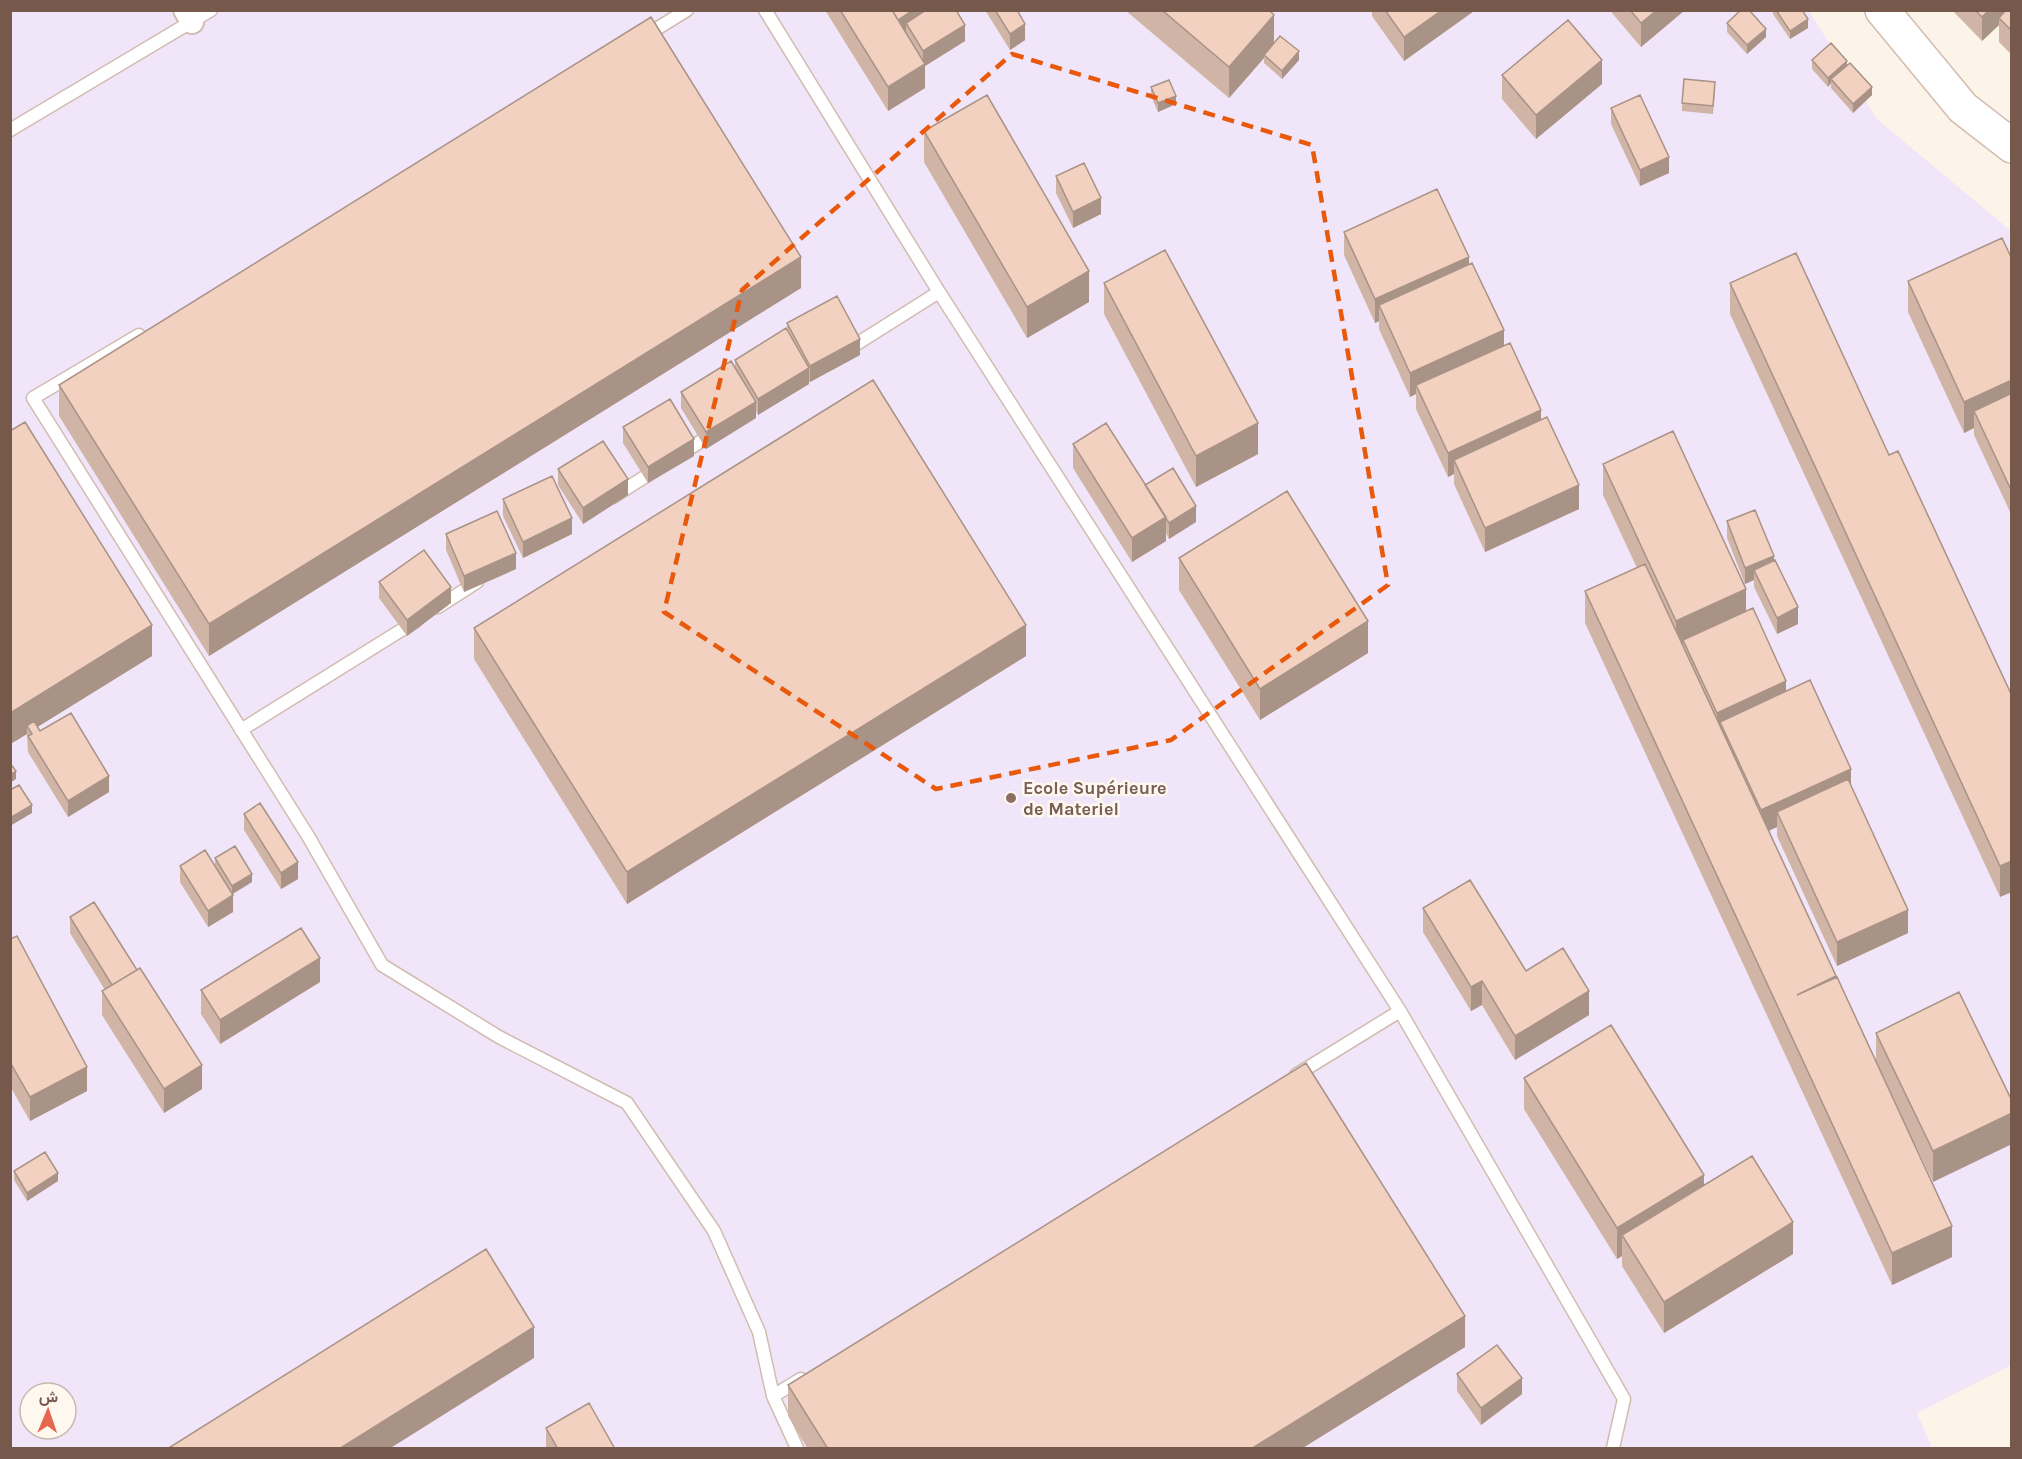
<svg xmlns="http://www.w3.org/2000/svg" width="2022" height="1459" viewBox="0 0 2022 1459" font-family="Karla,Vazirmatn,sans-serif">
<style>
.education{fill:#f0e5f9;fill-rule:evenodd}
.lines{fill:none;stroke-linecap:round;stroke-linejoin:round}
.lane-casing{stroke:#d1bdb0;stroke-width:15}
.street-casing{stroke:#d1bdb0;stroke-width:26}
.secondary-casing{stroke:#d4bcae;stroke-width:36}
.lane{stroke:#fff;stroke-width:12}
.street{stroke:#fff;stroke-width:22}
.secondary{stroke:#fff;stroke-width:33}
.wall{fill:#d0b4a5}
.shaded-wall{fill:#a99286}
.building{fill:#f2d1c0;stroke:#a99286;stroke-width:1.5}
.marked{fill:none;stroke:#e8590c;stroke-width:4.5;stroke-dasharray:12 8;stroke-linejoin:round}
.education-dot{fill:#8d6e63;stroke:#fff8ef;stroke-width:2}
.labels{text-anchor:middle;stroke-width:5;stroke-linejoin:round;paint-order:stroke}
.education-label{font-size:18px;font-weight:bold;fill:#785e54;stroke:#fff8ef;text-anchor:start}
</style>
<rect width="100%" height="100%" fill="#fcf3e9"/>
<!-- education -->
<path class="education" d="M10,11h1799l68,108 134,112v1134l-94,48 15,35h-1921zM30,1393h36v36h-36z"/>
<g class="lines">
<defs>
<path id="lane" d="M765,10l174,282 461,719 224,388 -11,49
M645,36l42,-26
M10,130l201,-120
M139,335l-106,63 275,438 74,129 117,72 128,66 87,128 45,101 14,64 24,52
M847,350l92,-58
M682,453l34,-21
M613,497l44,-28
M438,607l39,-25
M241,730l175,-109
M1296,1075l104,-64
M773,1396l28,-17"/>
<path id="street" d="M185,10l7,12"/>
<path id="secondary" d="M1882,10l81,98 49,38"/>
</defs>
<!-- lane casing -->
<use href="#lane" class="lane-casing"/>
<!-- street casing -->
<use href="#street" class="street-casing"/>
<!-- secondary casing -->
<use href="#secondary" class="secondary-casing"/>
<!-- lane -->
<use href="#lane" class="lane"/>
<!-- street -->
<use href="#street" class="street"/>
<!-- secondary -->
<use href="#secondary" class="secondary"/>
</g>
<!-- wall -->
<path class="wall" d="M825,10h97v3l43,28 -40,25v22l-37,23z
M985,10h32l8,30 -15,10z
M1125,10h144l5,33 25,17 -17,19 -18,-16v-5l-35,40z
M1372,10h102v1l-70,50 -32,-45z
M1612,10h73l-44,37 -29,-34z
M1773,10h29l6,18 -18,11 -17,-25z
M1952,10h60v45l-13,-13v-17l-17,16z
M1727,23l39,14 -19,17 -20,-22z
M1812,60l35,6 25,29 -19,18 -22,-25v-5l-3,4 -16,-18z
M1502,75l100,9 -66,55 -34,-40z
M1151,87l25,17 -18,8 -7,-16z
M1715,90l-2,24 -31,-3v-8z
M1611,108l58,65 -29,13 -29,-62z
M924,131l165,171 -62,36 -103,-176z
M1056,176l45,38 -28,14 -17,-35z
M1344,232l125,32 35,81 37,75 38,89 -94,43 -31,-68v-10l-6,3 -32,-68v-15l-6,3 -31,-68v-8l-4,2 -31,-68z
M2012,259v257l-38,-81v-7l-10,5 -56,-121v-31z
M1104,283l154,171 -62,33 -92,-173z
M1730,283l159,172 123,241 -12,201 -270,-583z
M801,288l-592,368 -150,-240v-31z
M787,323l73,32 -50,27 -1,-1v3l-51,31 -2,-4v7l-50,31 -25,-41v-16l54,-24v-8l52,-29z
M623,427l71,29 -46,27 -25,-40z
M10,431l142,225 -115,71 3,4 69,61 -41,25 -40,-65 -1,-18 -15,9 -2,-2z
M1073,444l72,41 51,37 -27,17 -3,-6v8l-34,21 -59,-94z
M1603,464l143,147 40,80 65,95 57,147 -71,33 -60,-130v-9l-8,4 67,146 40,83v-27l83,-41 -26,190 -18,-38 37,113 -60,28 -307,-662v-32l52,-23 -34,-73z
M558,469l70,26 -45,29 -25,-39z
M503,499l69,35 -49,24 -20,-42z
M1727,521l47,40 24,63 -21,10 -23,-47v-7l-9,4 -18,-46z
M446,534l70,35 -52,23 -18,-42z
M1179,558l189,95 -108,67 -81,-130z
M379,582l72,21 -44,33 -28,-38z
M474,628l552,28 -399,248 -153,-245z
M244,814l54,65 -17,10 -37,-59z
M215,858l37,24 -19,12v18l-25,15 -28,-45v-16h35z
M1423,908l103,63 63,44 -74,45 -33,-55 -11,6 -48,-79z
M70,917l132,172 -38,24 -62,-98v-24l3,-1 -35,-57z
M10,939l77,152 -57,30 -20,-35z
M320,982l-100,62 -19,-30v-24z
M1524,1078l180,107 89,69 -129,79 -42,-67v-10l-5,3 -93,-150z
M14,1171l44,10 -31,20 -13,-21z
M1465,1347l-164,102h-493l-20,-33v-31z
M1457,1374l65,20 -41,31 -24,-34z
M546,1428l69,21h-69z"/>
<!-- shaded-wall -->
<path class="shaded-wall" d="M913,10h9v11l-16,2v8l-10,6v-16z
M1442,10l32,1 -70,50v-24z
M1657,10h28l-44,37v-24z
M1989,10h23l-13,8v7l-17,16v-24z
M1274,15v31l-10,9v3l-35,40v-31z
M1808,19v9l-18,11v-8z
M1025,24v16l-15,10v-16z
M965,25v16l-40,25v22l-37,23v-24l35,-22v-14z
M1766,29v8l-19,17v-9z
M1299,51v9l-17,19v-8z
M1602,60v24l-66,55v-24z
M1847,61v8l-16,10v4l-3,4v-9z
M1872,87v8l-19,18v-9z
M1176,96v8l-18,8v-9z
M1669,157v16l-29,13v-16z
M1101,198v16l-28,14v-16z
M801,257v31l-592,368v-32z
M1469,257v24l-90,24v16l-4,2v-24z
M1089,271v31l-62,36v-31z
M1504,330v24l-88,31v9l-6,3v-24z
M860,339v16l-50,27v-16z
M809,368v16l-51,31v-16z
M2012,380v31h-38v17l-10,5v-31z
M756,402v16l-50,31v-17z
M1541,410v24l-87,26v14l-6,3v-24z
M1258,423v31l-62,33v-31z
M694,439v17l-46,27v-16z
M628,479v16l-45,29v-16z
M1579,485v24l-94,43v-24z
M1196,506v16l-27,17v-16z
M1166,517v24l-34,21v-24z
M572,518v16l-49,24v-16z
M516,553v16l-52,23v-16z
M1774,556v16l-20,-2v10l-9,4v-16z
M451,587v16l-44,33v-16z
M1746,589v31l-63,20v9l-7,4v-32z
M1798,607v17l-21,10v-16z
M1368,621v32l-108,67v-31z
M152,625v31l-121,75 -4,-5v8l-15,9v-31z
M1026,625v31l-399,248v-32z
M1786,681v24l-66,17v14l-3,1v-24z
M1851,769v24l-74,19v15l-16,7v-24z
M16,771v8l-6,4v-8z
M109,776v16l-41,25v-16z
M32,805v8l-22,13v-8z
M2012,861v31l-12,5v-31z
M298,862v17l-17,10v-16z
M252,874v8l-20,12v-8z
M233,895v17l-25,15v-16z
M1908,910v23l-71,33v-24z
M320,958v24l-100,62v-24z
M1482,981v24l-11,6v-24z
M1589,991v24l-74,45v-24z
M202,1065v24l-38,24v-24z
M87,1067v24l-57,30v-24z
M2012,1113v31l-79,38v-31z
M58,1173v8l-31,20v-8z
M1704,1175v31l-82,29v21l-5,3v-31z
M1793,1222v32l-129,79v-31z
M1952,1226v31l-60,28v-32z
M1465,1316v31l-164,102h-50z
M534,1327v31l-145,91h-50z
M1522,1378v16l-41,31v-17z"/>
<!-- building -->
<path class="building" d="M840,10h52l33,54 -37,23z
M892,10h21l-15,10z
M926,10h30l9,15 -42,26 -17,-28z
M995,10h22l8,14 -15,10z
M1162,10h107l5,5 -45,52z
M1385,10h57l-38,27z
M1630,10h27l-16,13z
M1741,10h8l17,19 -19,16 -20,-22z
M1776,10h26l6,9 -18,12z
M1975,10h14l-7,7z
M2006,10h6v21l-13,-13z
M651,17l150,240 -592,367 -150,-239z
M1568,20l34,40 -66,55 -34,-40z
M1280,36l19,15 -17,20 -18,-16z
M1831,43l16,18 -19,17 -16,-18z
M1850,63l22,24 -19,17 -22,-25z
M1684,79l31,3 -2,24 -31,-3z
M1169,80l7,16 -18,7 -7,-16z
M987,95l102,176 -62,36 -103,-176z
M1640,95l29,62 -29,13 -29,-62z
M1084,163l17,35 -28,14 -17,-36z
M1437,189l32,68 -94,42 -31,-67z
M2002,238l10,21v121l-48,22 -56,-121z
M1165,250l93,173 -62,33 -92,-173z
M1796,253l93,202 9,-4 114,245v165l-12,5 -270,-583z
M1472,263l32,67 -94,43 -31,-68z
M837,296l23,43 -50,27 -23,-43z
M786,328l23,40 -51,31 -23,-39z
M1510,343l31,67 -93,43 -32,-68z
M731,361l25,41 -50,30 -25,-40z
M873,380l153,245 -399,247 -153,-244z
M2012,393v99l-38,-81z
M670,399l24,40 -46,28 -25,-40z
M1547,417l32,68 -94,43 -31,-68z
M25,422l127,203 -140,87 -2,-2v-279z
M1106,423l60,94 -34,21 -59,-94z
M1673,431l73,158 -70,32 -73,-157z
M603,441l25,38 -45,29 -25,-39z
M1173,468l23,38 -27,17 -24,-38z
M552,476l20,42 -49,24 -20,-43z
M1287,491l81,130 -108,68 -81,-131z
M1755,510l19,46 -29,12 -18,-47z
M497,511l19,42 -52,23 -18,-42z
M424,550l27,37 -44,33 -28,-38z
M1775,560l23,47 -21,11 -23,-48z
M1645,564l191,412 -39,19 40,-18 115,249 -60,27 -307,-662z
M1753,608l33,73 -69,32 -34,-73z
M1810,680l41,89 -90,41 -41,-88z
M71,713l38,63 -41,25 -40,-65 4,-2 -5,-8 7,-5 6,10z
M10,763l6,8 -6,4z
M1848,779l60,131 -71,32 -60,-130z
M19,785l13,20 -22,13v-28z
M260,803l38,59 -17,11 -37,-59z
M235,846l17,28 -20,12 -17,-28z
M205,850l28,45 -25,16 -28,-45z
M1470,880l56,91 37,-23 26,43 -74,45 -33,-55 -11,6 -48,-79z
M94,902l43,68 -25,15 -42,-68z
M301,928l19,30 -100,62 -19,-30z
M17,936l70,131 -57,30 -20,-35v-123z
M140,968l62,97 -38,24 -62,-98z
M1959,992l53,109v12l-79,38 -57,-118z
M1611,1025l93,150 -87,53 -93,-150z
M1306,1063l159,253 -214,133h-423l-40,-64z
M45,1152l13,21 -31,20 -13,-22z
M1752,1156l41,66 -129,80 -42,-67z
M486,1249l48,78 -195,122h-172z
M1497,1345l25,33 -41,30 -24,-34z
M589,1403l26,46h-57l-12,-21z"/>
<!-- marked area -->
<path class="marked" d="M1012,54l300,91 76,440 -217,155 -235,49 -272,-177 78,-322z"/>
<!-- markers -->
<circle class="education-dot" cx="1011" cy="798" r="6"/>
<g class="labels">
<!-- education labels -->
<g class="education-label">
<text x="1023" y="794">Ecole Supérieure<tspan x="1023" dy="21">de Materiel</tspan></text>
</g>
</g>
<!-- border -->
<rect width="2022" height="1459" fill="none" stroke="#77594c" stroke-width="24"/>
<!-- north arrow -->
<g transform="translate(48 1411) rotate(2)"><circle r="28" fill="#fff8ef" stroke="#c9b8ae" stroke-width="1.5"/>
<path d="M0-4.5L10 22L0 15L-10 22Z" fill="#e4674f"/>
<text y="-9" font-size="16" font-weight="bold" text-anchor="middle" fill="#77594c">ش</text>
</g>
</svg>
